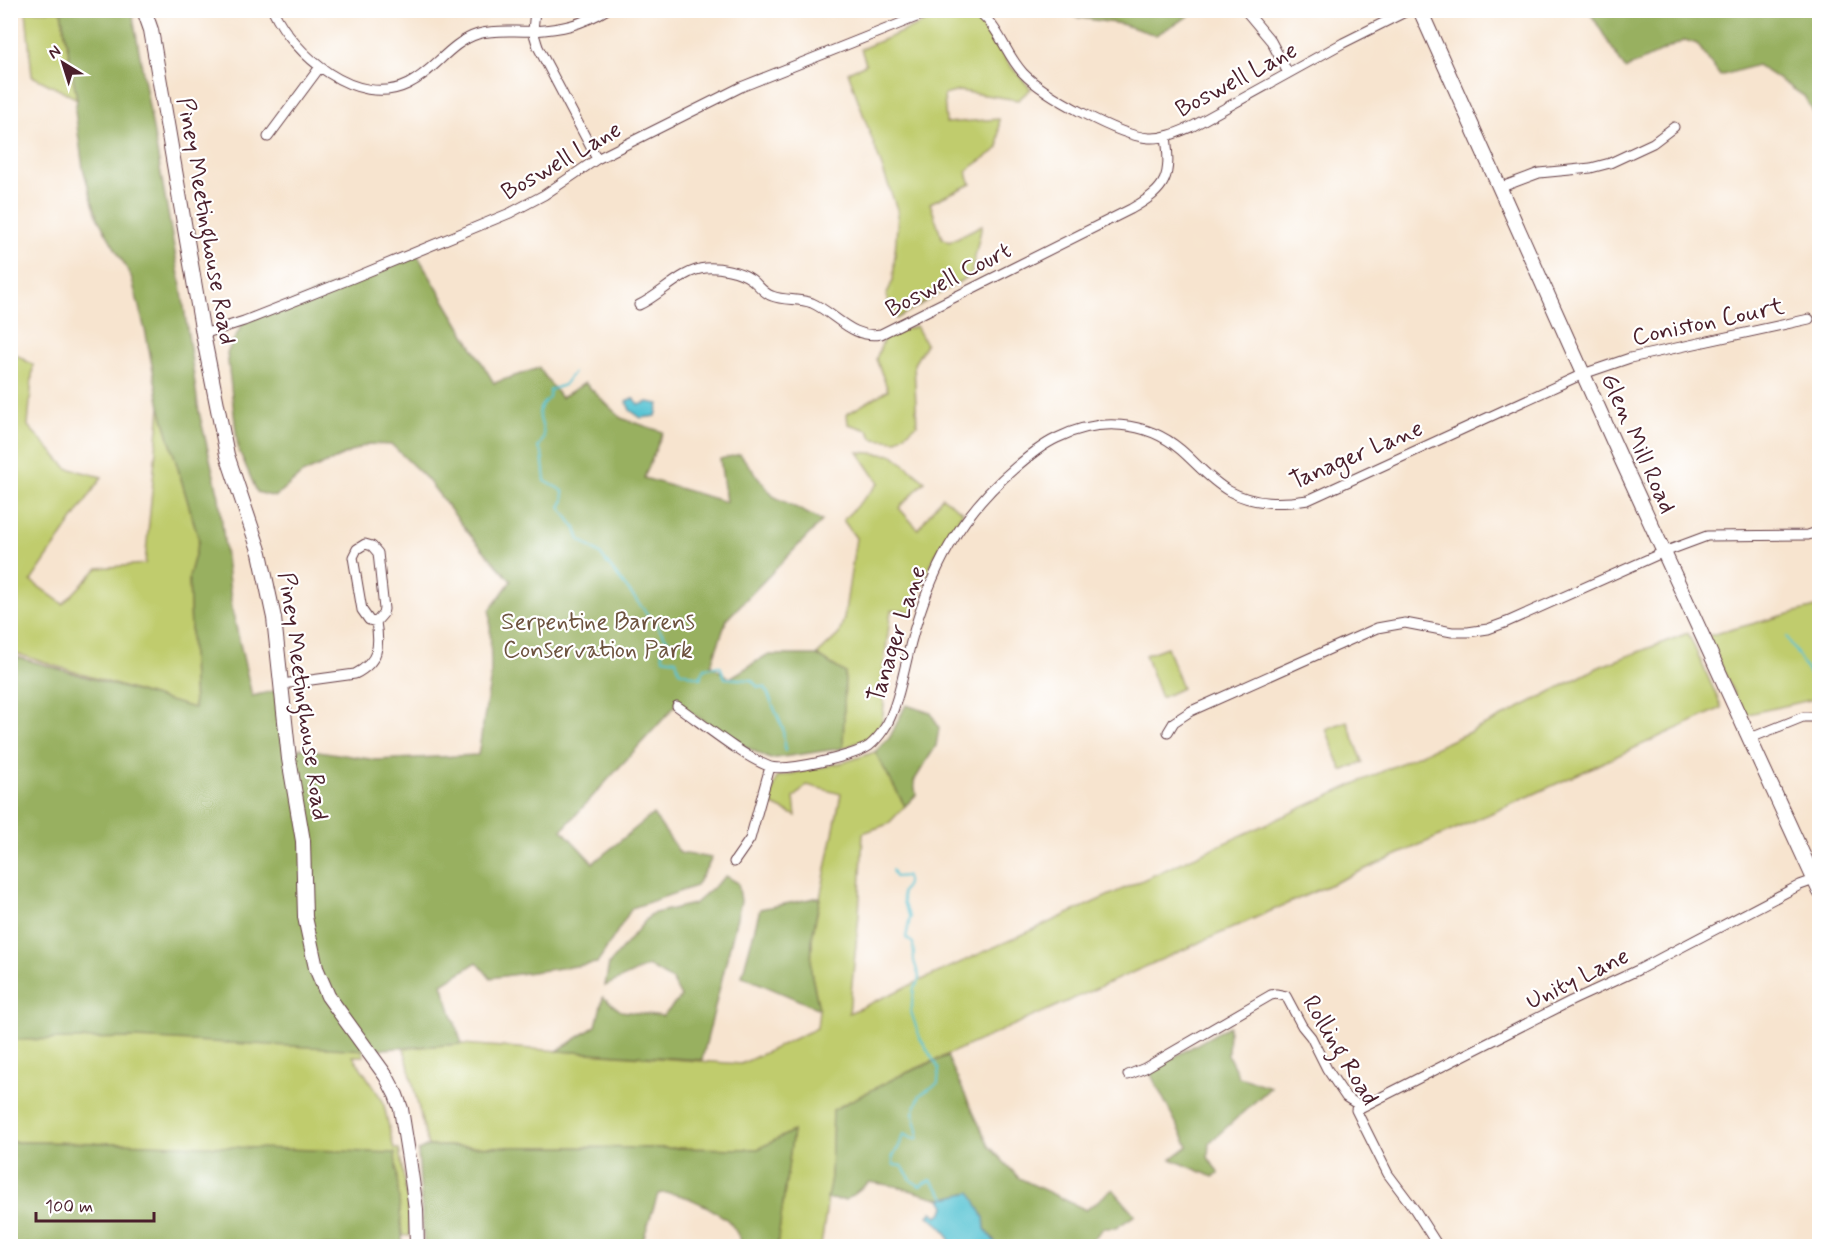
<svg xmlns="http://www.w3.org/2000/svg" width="1830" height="1257" viewBox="0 0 1830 1257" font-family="Mynerve,sans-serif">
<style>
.green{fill:#c0cc6d;stroke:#85764c;stroke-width:1.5}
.forest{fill:#98b060;stroke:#716846;stroke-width:1.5}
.water{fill:#59c4d4;stroke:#527280;stroke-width:1.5}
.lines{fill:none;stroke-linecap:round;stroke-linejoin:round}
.stream{stroke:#59c4d4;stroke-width:2}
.street-casing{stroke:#643d44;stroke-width:11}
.secondary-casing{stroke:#643d44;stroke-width:16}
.street{stroke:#fff;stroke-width:9}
.secondary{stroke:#fff;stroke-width:14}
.labels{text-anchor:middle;stroke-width:4.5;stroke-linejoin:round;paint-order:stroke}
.street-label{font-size:24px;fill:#4a1f2b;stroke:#fff}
.park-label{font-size:24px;fill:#6d533f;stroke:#fff}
</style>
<rect width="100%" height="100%" fill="#fff"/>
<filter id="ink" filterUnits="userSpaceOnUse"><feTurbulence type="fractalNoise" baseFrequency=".0167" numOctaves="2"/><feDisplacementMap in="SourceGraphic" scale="12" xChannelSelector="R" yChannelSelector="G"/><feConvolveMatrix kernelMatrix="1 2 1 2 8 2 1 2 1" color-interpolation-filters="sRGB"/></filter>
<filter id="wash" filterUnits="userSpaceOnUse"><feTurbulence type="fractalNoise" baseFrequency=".008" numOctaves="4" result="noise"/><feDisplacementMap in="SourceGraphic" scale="24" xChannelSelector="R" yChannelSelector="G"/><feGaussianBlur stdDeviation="1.35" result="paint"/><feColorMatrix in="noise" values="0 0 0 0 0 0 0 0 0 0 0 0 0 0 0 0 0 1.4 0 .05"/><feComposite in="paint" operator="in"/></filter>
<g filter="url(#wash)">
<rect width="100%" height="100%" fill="#f7e4cf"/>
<!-- green -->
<path class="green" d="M26,11h35l16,88 -45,-23z
M947,13h17l14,6 31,45 22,25 -13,11 -59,-9 -15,4 2,28 53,-4v29l-33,23 5,13 -41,19 12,35 7,4 33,-17 -11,50 -75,44 -10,-23 7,-16 5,-68 -50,-140 18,-8 -5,-15z
M916,326l10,18 -12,20 3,61 -21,16 -23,-2 -5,-9 -20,-6 -1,-10 41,-24 -12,-31 9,-23z
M10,351l23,14 -5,61 39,42 35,9 -71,104 32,23 35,-36 47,-4 15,-157 39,133 -10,37 5,132 -183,-57z
M858,452l35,3 32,26 -26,27 19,21 24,-32 21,15 -30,47 -20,53 -22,-2 -10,78 3,17 -2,17 -6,9 -11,9 -22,8 2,-75 -28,-18 22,-21 5,-16 12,-80 -13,-18 36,-37z
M1819,606v92l-75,17 -37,-79z
M1688,633l34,75 -190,87 -635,282 -64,33 -2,67 -10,69h-44l16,-115 -35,18 -330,-3 -24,-98 58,-4 279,20 76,-36 2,-19 -8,-37 1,-34 29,-144 -34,-9 -13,13 2,18 -27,-13 8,-26 68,-15 30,-10 30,54 -17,18 -25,9 -4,82 -10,98 647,-293 103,-53z
M1167,647l15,41 -21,10 -16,-43z
M10,693l274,77 80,286h-11l30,45 11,48h5l9,56 2,31 -103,-5 -296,15 109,-103 -109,-1z
M1347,721l16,41 -21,9 -16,-42z"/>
<!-- forest -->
<path class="forest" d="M61,11h71l50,281 17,120 20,85 13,112 20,87 31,-7 7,69 10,-10 76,12 102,-5 13,-80 -1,-65 21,-29 -41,-46 -43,-56 -35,-34 -24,-1 -66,30 -27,23 -18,-5 -19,-44 -11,-95 17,-32 172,-68 78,130 45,-15 22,30 24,-15 36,35 42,14 -19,46 82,24 -6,-43 20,-5 33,42 49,25 -95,98 -16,46 19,13 37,-23h50l28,18 -2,75 -73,11 -30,-15 -63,-40 -115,126 31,33 60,-49 27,39 32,5 -16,28 -64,22 -35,55 -107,15 -13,-16 -35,22 20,60 -95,6 -232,-12 -124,2 -1,-385 184,53 -5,-131 10,-37 -39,-133 -14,-73 -15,-58 -34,-59 -14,-49 -8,-57 2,-12z
M1076,11h110l3,5 -33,19 -35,-11 -46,-7z
M1589,11h230v111l-15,-26 -47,-31 -37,11 -23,-32 -12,-4 -60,29z
M906,705l25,8 8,15 -3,18 -22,35 2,14 -11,11 -30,-54 15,-15z
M726,876l12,7 3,18 -39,159 -145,-9 39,-25 7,-29 18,14 42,5 18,-19 -9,-17 -24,-14 -43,20 4,-22 42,-50 43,-10z
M820,897l-8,41 -1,34 8,37 -77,-33 18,-67z
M1229,1026l-1,29 11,22 32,10 -62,56 -1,14 11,17 -6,3 -42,-18 17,-13 -39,-75z
M947,1056l42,90 30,32 67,32 27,-21 22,26 -19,13h-12l-18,18h-91l-1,-6 -9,-11 -1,-11 -14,-26 -29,7 -46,-13 -26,-4 -23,18 -19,-1 4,-22 2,-67 64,-33z
M793,1131l-16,115h-33c-5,-8 -10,-21 -18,-27 -16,-12 -49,-30 -68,-25l-17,52h-217l-6,-95 10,-5 330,3z
M11,1142l109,1 275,10 8,93h-392z"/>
<!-- water -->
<path class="water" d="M633,398l6,7 9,-3 11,2 -3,12 -15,2 -11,-8 -4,-9z
M971,1192l13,26 1,11 10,13 1,4h-46c0,-14 -11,-22 -22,-30l4,-4 5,4 6,-4 2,-6 -4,-7z"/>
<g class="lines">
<!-- stream -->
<path class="stream" d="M1812,10l8,2
M573,373l-9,12 -14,5 -1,8c-21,16 -1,26 -6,41 -1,3 -3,6 -5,9l4,5 3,28 18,10 1,9 -4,7 16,22 4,11 20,14 70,89 -8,7 1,8 13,2 3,11 21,7 5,-10 15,-2 5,12 26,2 7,7h7l18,42 2,22
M1787,637l32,54
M892,870l3,7 12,-1v8l-5,9 2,12 6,12 -4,21 7,5 1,18 6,19 -6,8 -3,24 9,26 19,31 -1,14 -18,12 -7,18 5,17v8h-7l-8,-4c-2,4 -2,11 -5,14 -5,8 -7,7 -4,17l8,1 10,15 8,5 11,-6 15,18"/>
</g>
</g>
<g filter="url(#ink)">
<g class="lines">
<defs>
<path id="street" d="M273,10c21,45 84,99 135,74 27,-13 41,-41 70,-50 18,-5 37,-2 55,-3 29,-2 48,-6 73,-21
M535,10l-2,21 5,16 59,112
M976,10c23,15 29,44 47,63 21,22 96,63 126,65 15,1 30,-6 44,-12l150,-83 66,-33
M1245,10l26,31 17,32
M268,137l52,-70
M1499,188l40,-15 52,-5 19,-5 43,-20 21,-16
M639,305c22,-10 42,-35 67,-37 13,-1 34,3 45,11 7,5 12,14 21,17 12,5 27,2 40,7 23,10 41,37 69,31l250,-125c37,-21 40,-32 35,-73
M203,334l41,-13 109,-43 157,-65 34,-18 53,-36 144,-72 193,-77
M365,544l7,2 6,7 6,56 -1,5 -7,8 -7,-2 -7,-10 -9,-53 4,-8z
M282,684l73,-10c24,-12 25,-28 21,-52
M677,706c26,18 62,48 91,60 16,7 86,-10 101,-20 5,-4 11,-11 15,-17 13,-18 21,-64 27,-87 19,-71 48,-127 105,-175 13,-11 26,-22 41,-29 40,-20 89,-18 124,12 16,14 29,30 48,41 25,14 52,13 79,9l275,-126 47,-16 179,-39
M1168,732l6,-10 17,-11 186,-83 28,-5 47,9h16l20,-3 19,-7 157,-70 43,-16 101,-1 12,-4
M1748,739l55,-22h17
M734,862l16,-23 20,-72
M1128,1075l17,-7 126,-73 5,-1 10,2 16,30 9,11 16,32 19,28 11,7 -1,6 32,64 27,36 23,36
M1356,1110l215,-109 67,-31 162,-85 14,-5"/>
<path id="secondary" d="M144,10l7,20 52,304 24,121 33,98 14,65 15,141 14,82 2,76 11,51 12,28 58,80 10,19 5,14 8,50 7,50 1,37
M1420,10l203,453 197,429"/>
</defs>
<!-- street casing -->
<use href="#street" class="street-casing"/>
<!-- secondary casing -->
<use href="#secondary" class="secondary-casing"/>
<!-- street -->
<use href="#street" class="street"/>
<!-- secondary -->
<use href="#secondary" class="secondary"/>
</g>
</g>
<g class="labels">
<!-- street labels -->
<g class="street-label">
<text transform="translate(1236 79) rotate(-28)" y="8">Boswell Lane</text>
<text transform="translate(561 160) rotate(-30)" y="8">Boswell Lane</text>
<text transform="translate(207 221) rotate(80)" y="8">Piney Meetinghouse Road</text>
<text transform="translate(948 279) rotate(-27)" y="8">Boswell Court</text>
<text transform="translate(1708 321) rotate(-12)" y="8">Coniston Court</text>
<text transform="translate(1639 443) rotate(66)" y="8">Glen Mill Road</text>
<text transform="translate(1356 454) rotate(-23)" y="8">Tanager Lane</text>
<text transform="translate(896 634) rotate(-72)" y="8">Tanager Lane</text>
<text transform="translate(304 696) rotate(82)" y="8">Piney Meetinghouse Road</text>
<text transform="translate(1577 978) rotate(-26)" y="8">Unity Lane</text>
<text transform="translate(1341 1050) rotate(59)" y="8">Rolling Road</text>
</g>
<!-- park labels -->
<g class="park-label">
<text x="598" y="629">Serpentine Barrens<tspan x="598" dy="28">Conservation Park</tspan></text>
</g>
</g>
<!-- margin -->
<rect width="1830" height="1257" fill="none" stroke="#fff" stroke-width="36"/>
<!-- north arrow -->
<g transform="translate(63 63) rotate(322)" stroke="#ffffff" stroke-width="4.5" paint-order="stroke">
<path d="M0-4.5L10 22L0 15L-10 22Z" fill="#4a1f2b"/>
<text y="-9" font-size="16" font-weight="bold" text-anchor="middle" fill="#4a1f2b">N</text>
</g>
<!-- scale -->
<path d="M36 1212v9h118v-9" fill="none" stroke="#4a1f2b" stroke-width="3"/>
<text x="45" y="1212" font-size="18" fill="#4a1f2b" stroke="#ffffff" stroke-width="4.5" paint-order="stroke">100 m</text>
</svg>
